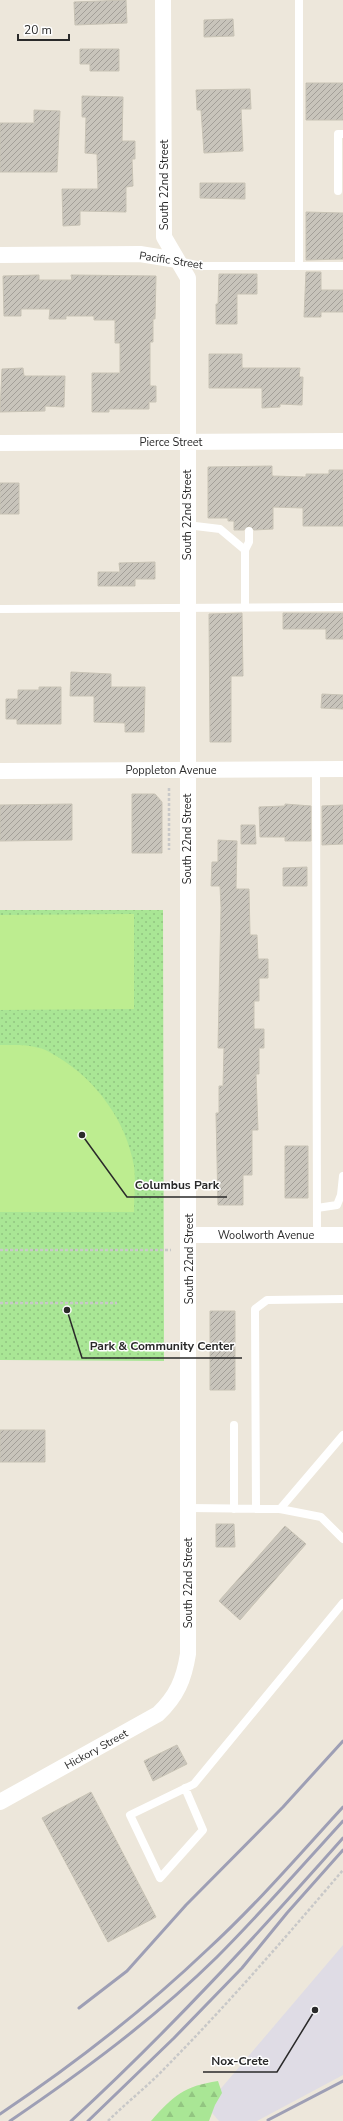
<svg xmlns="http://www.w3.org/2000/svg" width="343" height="2121" viewBox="0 0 343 2121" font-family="'Nunito Sans',sans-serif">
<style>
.industrial{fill:#dfdce5}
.grass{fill:url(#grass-dots)}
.forest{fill:url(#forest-firs)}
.pitch{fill:#bded90}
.building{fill:url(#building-hatch);stroke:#c8c3b5}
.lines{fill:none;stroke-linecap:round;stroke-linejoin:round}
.path{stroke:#c8c8c8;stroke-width:2.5;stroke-dasharray:3 2;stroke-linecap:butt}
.service{stroke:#fff;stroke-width:8}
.minor{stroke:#fff;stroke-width:16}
.rail{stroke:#9e9fb5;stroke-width:3}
.labels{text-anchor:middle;stroke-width:3;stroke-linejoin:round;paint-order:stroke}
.street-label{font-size:11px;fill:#2a2a2a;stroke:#fff}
.leader{fill:none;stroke:#2a2a2a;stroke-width:1.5}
.callout-dot{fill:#2a2a2a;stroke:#fff;stroke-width:1.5}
.callout-label{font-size:12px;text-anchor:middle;font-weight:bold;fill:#2a2a2a;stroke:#fff;stroke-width:3;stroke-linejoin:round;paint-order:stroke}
</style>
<defs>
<pattern id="grass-dots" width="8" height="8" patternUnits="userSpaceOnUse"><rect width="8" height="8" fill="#a9e695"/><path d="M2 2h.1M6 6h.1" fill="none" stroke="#92c581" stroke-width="1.8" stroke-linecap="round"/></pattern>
<pattern id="forest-firs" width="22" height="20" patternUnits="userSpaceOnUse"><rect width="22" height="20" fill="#a9e695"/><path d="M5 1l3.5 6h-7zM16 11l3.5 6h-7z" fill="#92c581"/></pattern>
<pattern id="building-hatch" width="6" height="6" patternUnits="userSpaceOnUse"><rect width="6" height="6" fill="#c8c4bb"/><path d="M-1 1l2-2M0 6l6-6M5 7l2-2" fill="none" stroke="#a39f98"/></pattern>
</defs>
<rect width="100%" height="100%" fill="#ede7db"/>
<!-- industrial -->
<path class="industrial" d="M343,1945v130l-86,46h-38l-13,-15z"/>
<!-- grass -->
<path class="grass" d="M0,910h163l1,451 -164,-1z"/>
<!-- forest -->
<path class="forest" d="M218,2081l4,12 -7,12 -6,16h-58c22,-25 33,-35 67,-40z"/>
<!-- pitch -->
<path class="pitch" d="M134,914v95l-134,1v-95z
M0,1045c13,0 27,-1 39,3 7,1 13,6 19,9 39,24 68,64 76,109 2,15 0,31 0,46h-134z"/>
<!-- building -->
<path class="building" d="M126,0l1,23 -52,2 -1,-23z
M233,19l1,17 -30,1v-17z
M80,49h39v22h-29v-7h-10z
M306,83h37v37h-37z
M250,89l1,20h-10l2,42 -39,2 -3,-43h-4l-1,-20z
M82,96l41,1 -1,44h13v18h-3l1,27 -7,1v25l-46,-1v14l-17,1 -1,-37h36l-1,-35 -12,-1 1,-36h-4z
M34,110l26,1 -3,61h-57v-49h34z
M200,183h45v16l-45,-1z
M306,212l37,1v46l-37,1z
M306,272h15v18h22v22h-22v5h-17z
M219,274h38v20h-20v30h-21v-20h2z
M39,275v5h33l-1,-5 85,1 -1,43h-2v23h-3v44h6v16h-7v7h-40v3h-17v-39h28v-30h-5v-23h-21v-4h-28v3h-17l1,-10h-29v7h-17l-1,-40z
M209,354h33v14h58l-1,9h4l-1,28 -22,-1v3l-18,1v-20h-53z
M23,368l1,8h41l-1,31 -19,-1v5l-45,1 2,-43z
M272,466v10l34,1v-3h23v-4h14v56h-40v-18l-30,-1v22l-19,1 -5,-4 -5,4h-10v-9h-6v-3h-20v-51z
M0,483h19v31h-19z
M155,562v17h-20v7h-37v-14h22l-1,-9z
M242,613l1,63h-12v66h-21l-1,-128z
M283,613h60v26h-17v-10h-43z
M71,672l40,2v13h34l-1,45h-19v-9l-31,-1v-26h-24z
M39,687h22v37h-44v-5h-11v-20h12v-9h21z
M322,694l21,1v14l-22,-1z
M132,794h23l7,8v51h-30z
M72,804v36l-72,1v-36z
M285,804l26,2v35h-26v-4h-25l-1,-30 26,-1z
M343,805v39l-21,1v-39z
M241,825h14l1,19h-15z
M218,840l19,1 -1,48h13l1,46h7l1,24h10v19h-9v23h-5v28h10v19h-5v26h-3l2,56h-6v45h-9v30h-25l-2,-92h3v-27h4l1,-38h-6l3,-141 -1,-21h-9l1,-24h6z
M307,867v19h-24v-18z
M285,1146h23v52h-23z
M210,1311h25v79h-25z
M0,1430h45v32h-45z
M216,1524h18l1,23h-19z
M285,1526l21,18 -66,76 -21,-19z
M177,1745l10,19 -34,17 -9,-20z
M91,1792l65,125 -48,25 -66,-124z"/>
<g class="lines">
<!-- path -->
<path class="path" d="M169,788v62
M0,1250h171
M0,1303h117
M108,2121c19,-19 40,-35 58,-54 62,-63 120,-130 177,-197"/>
<!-- service -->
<path class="service" d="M338,191v-57h5
M178,261l23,5h142
M299,266v-266
M187,525l33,4 25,21v57
M245,550l4,-8v-11
M0,609l343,-2
M316,769l1,467
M317,1208l20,-3 4,-10 2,-19
M234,1425v84
M189,1508l91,1 41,8 22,22
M256,1509l-1,-200 12,-9 76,-1
M280,1509l63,-74
M185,1788l18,42 -43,48 -30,-63 64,-31 149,-181"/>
<!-- minor -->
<path class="minor" d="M0,255l140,-1 37,6
M0,443l343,-2
M0,771l343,-2
M190,1235h153
M0,1802l158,-88c19,-18 26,-35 30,-60 1,-458 -2,-917 0,-1376l-24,-41 -1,-237"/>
<!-- rail -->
<path class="rail" d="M79,2008l48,-37 59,-66 97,-98 60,-66
M0,2114c73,-49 144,-104 208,-165 48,-44 91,-94 135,-142
M268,2120l75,-39
M10,2121c72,-49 144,-102 207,-164 44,-44 84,-90 126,-136
M71,2121c97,-89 185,-185 272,-283
M88,2121l86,-83 68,-70 45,-55 56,-63"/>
</g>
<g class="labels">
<!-- street labels -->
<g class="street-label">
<text transform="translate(164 185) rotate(-90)" y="4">South 22nd Street</text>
<text transform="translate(171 260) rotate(9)" y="4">Pacific Street</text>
<text x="171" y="446">Pierce Street</text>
<text transform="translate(187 515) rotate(-90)" y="4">South 22nd Street</text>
<text x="171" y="774">Poppleton Avenue</text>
<text transform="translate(187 839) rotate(-90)" y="4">South 22nd Street</text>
<text x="266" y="1239">Woolworth Avenue</text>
<text transform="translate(189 1259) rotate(-90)" y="4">South 22nd Street</text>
<text transform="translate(188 1583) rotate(-90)" y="4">South 22nd Street</text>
<text transform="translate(96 1749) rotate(-29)" y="4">Hickory Street</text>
</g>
</g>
<!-- callouts -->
<path class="leader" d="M82 1135L127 1197H227M67 1310L82 1358H242M315 2010L277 2072H203"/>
<g class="callout-dot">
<circle cx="82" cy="1135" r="4"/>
<circle cx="67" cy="1310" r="4"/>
<circle cx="315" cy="2010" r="4"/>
</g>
<g class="callout-label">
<text x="177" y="1189">Columbus Park</text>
<text x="162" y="1350">Park &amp; Community Center</text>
<text x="240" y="2065">Nox-Crete</text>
</g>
<!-- scale -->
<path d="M18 34v6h51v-6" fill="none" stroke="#2a2a2a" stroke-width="2"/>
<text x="24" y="34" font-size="12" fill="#2a2a2a" stroke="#ffffff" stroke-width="3" paint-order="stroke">20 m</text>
</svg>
